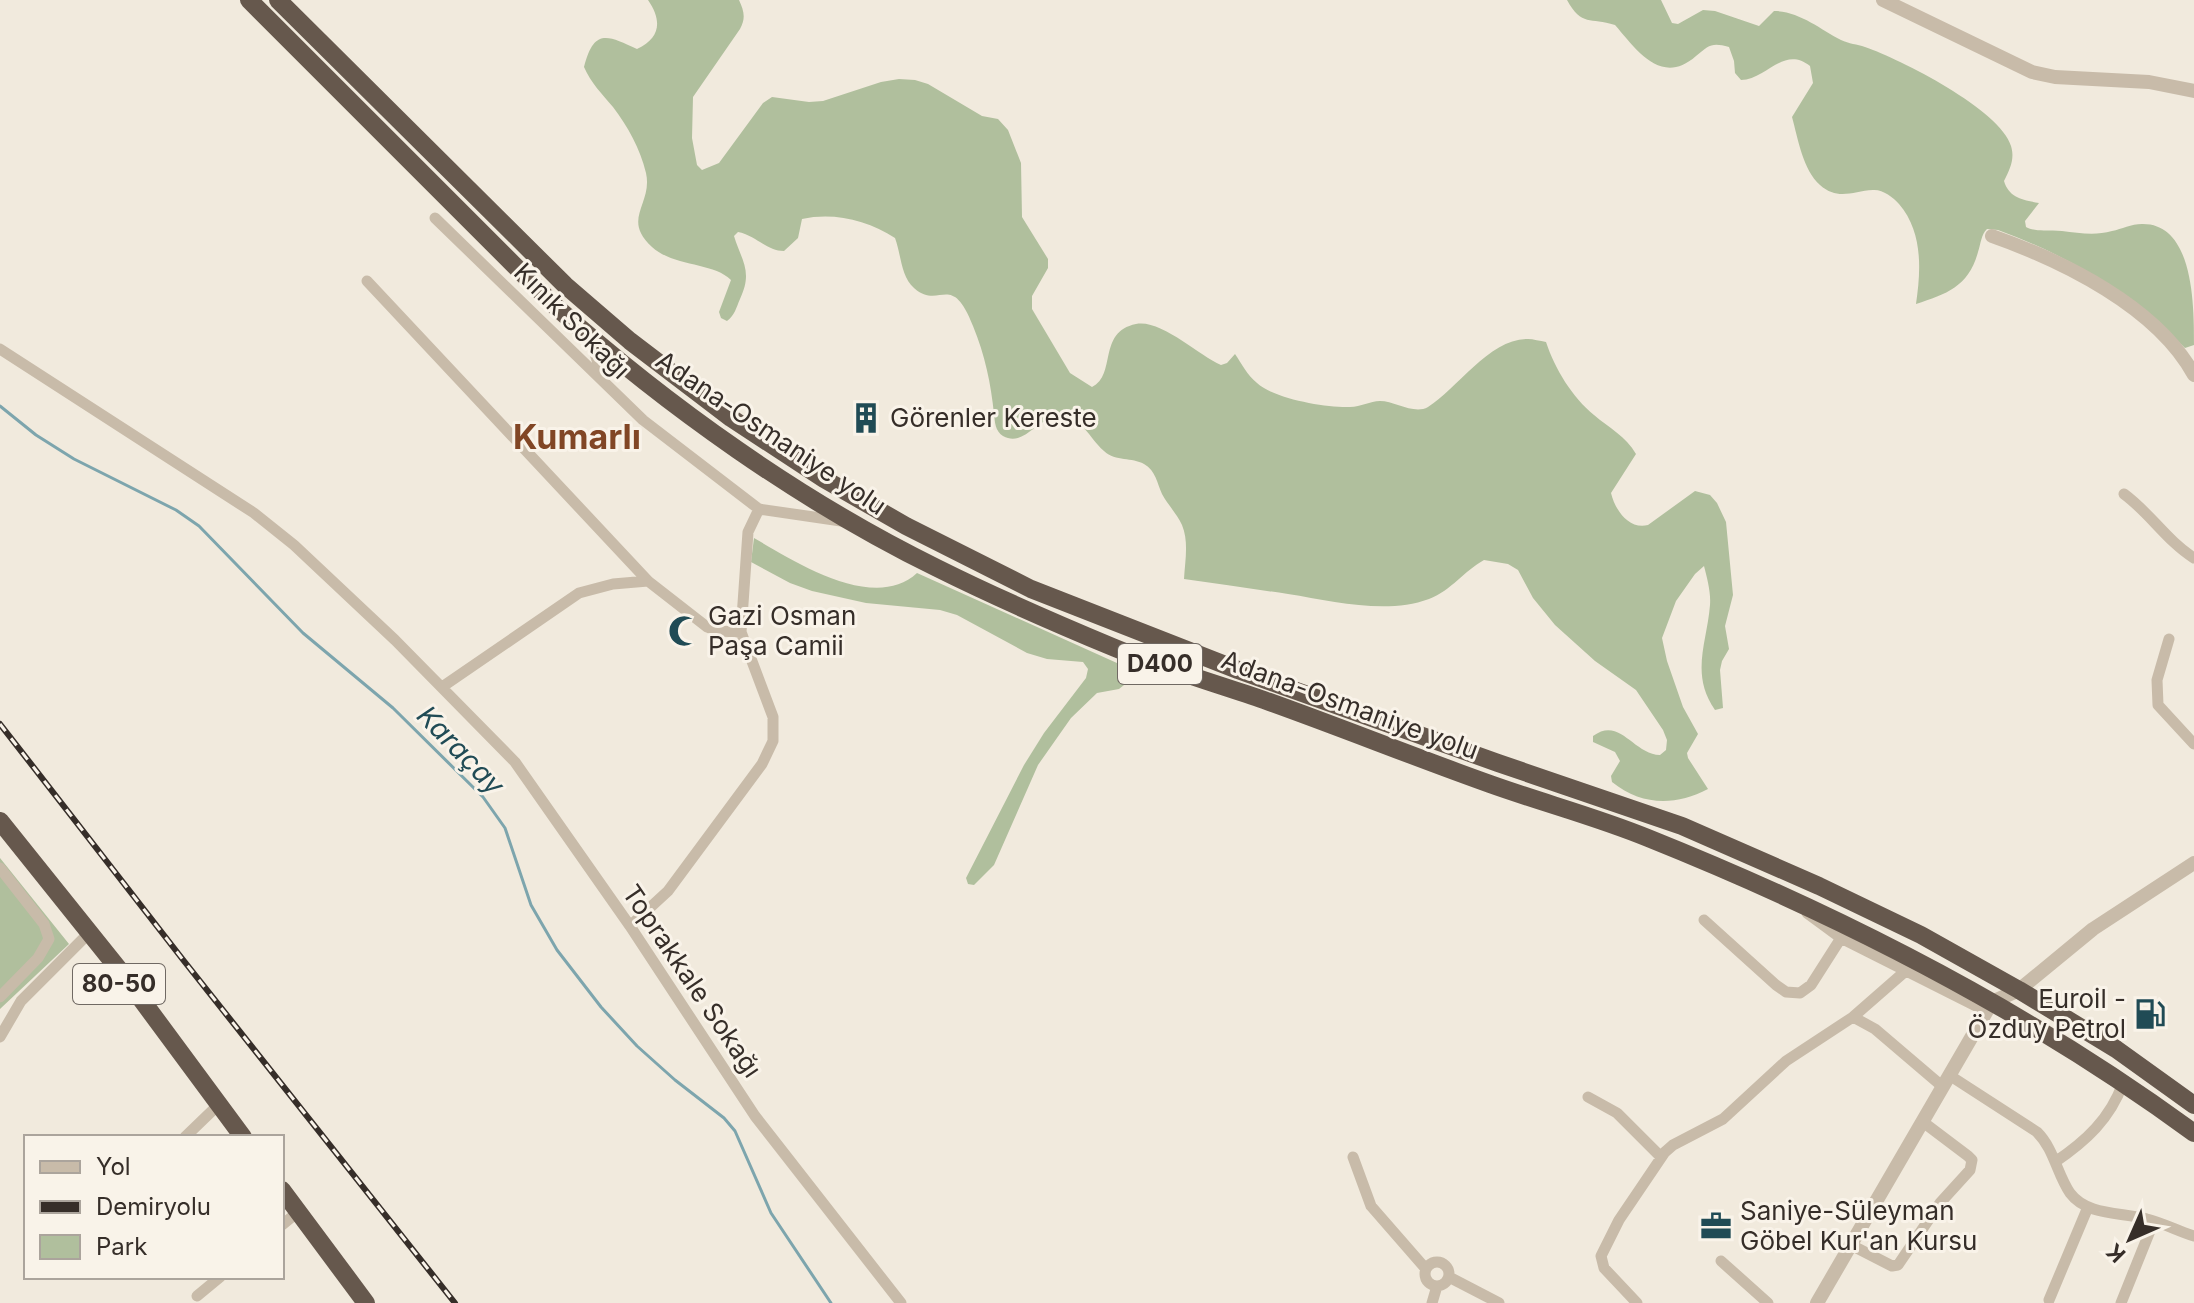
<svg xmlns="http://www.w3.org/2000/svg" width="2194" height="1303" viewBox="0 0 2194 1303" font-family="Inter,sans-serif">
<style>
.green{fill:#b0bf9d}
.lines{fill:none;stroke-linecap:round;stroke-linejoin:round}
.stream{stroke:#7da5ad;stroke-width:3}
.minor{stroke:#c8bba9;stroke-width:11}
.tertiary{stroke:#c8bba9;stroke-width:14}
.trunk{stroke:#66584d;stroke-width:18}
.rail-casing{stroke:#362e29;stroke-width:6}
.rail{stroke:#f9f3e9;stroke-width:3;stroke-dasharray:9;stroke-linecap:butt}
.labels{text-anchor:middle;stroke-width:6;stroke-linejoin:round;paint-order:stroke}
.shield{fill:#f9f3e9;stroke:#706963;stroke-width:2}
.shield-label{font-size:24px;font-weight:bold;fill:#362e29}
.street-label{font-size:26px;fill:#362e29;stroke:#f9f3e9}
.poi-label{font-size:26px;fill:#362e29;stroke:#f9f3e9;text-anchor:start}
.water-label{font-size:28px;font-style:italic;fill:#204b55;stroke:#f9f3e9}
.district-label{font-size:34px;font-weight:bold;fill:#814625;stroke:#f9f3e9}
</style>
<rect width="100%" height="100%" fill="#f1eadd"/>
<!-- green -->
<path class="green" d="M648,0h91c5,11 7,18 1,29l-47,68 -1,41 5,27 5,5 17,-7 44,-60 9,-6 37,5 14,-1 58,-19 18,-3 16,1 13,4 54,32 16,3 10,11 13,33 1,54 26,42v9l-16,28v13l38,64 22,14c25,-12 5,-55 44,-63 25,-5 62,31 85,41l6,-2 8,-9c7,10 12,21 22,29 17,16 70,25 93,24 11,0 20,-6 30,-6 15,0 34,14 48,6 29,-18 62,-69 100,-68 5,0 12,2 18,3 9,27 26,55 48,73 15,13 32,21 42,39l-25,39c4,17 18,37 37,32l47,-34 15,4 7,8 9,19 7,73 -8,31 4,23 -7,12 -2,9 3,38 -8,2c-25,-36 -8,-67 -5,-105 1,-13 -3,-27 -6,-39l-9,8 -19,27 -14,37 5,23 16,46 15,27 -11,19 1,5 20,31c-33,17 -66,17 -96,-7l-1,-6 9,-15 -5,-9 -22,-10v-6c27,-20 40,18 67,19l6,-5 1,-10 -4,-10 -27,-40 -41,-29 -40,-36 -22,-27 -15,-28 -10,-6 -24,-4c-20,11 -32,30 -55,39 -43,16 -96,2 -141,-5 -34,-5 -69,-10 -104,-15 1,-18 5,-37 -2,-54 -5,-11 -14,-20 -20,-31 -5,-11 -6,-23 -18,-30 -12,-7 -28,-2 -40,-13 -17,-15 -18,-32 -47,-33 -20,-1 -33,30 -54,18 -8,-5 -8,-14 -9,-22 -3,-30 -9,-59 -21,-88 -22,-56 -33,-15 -59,-38 -13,-11 -13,-34 -19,-50 -27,-18 -62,-26 -93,-19l-4,19 -14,13c-17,0 -29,-16 -46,-19l-4,4c8,26 19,35 6,63 -4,9 -5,16 -13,22l-6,-3 -2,-6 12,-32c-18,-18 -57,-13 -79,-33 -31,-28 1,-43 -6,-74 -6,-25 -18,-46 -33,-66 -11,-13 -22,-24 -29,-40 10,-39 23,-32 53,-18 24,-11 25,-29 11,-49z
M1567,0h94l11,23 6,1 25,-14 12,1 44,15 15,-15c25,0 46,18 67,29 8,4 16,4 24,7 35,12 136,63 146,99 4,13 -1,23 -7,35 5,17 19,19 35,22l-14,18 1,6c11,6 24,2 36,4 17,2 33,5 50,0 10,-2 19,-7 30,-7 52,-1 52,82 52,121l-9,3c-54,-54 -115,-92 -187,-118l-11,-1c-6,6 -6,14 -9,23 -9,34 -31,42 -62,52 5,-34 7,-72 -17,-100 -6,-7 -17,-15 -26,-14 -20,1 -35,11 -53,-5 -17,-15 -22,-46 -28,-68l21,-34 -3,-17c-26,-21 -43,13 -69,14l-6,-7 -1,-12 -5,-14c-17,-5 -20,-2 -33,9 -35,31 -60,-7 -81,-31 -25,-8 -33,2 -48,-25z
M754,538c40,23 120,75 163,35l211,95 -4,17 -5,4 -22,4 -26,25 -33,47 -44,100 -20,20 -6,-1 -2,-6 58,-113 20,-32 42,-55 2,-9 -5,-7 -36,-3 -20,-6 -70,-38 -17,-5 -74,-7 -54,-12 -22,-8 -39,-21z
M0,858l69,86 -69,65z"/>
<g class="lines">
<!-- stream -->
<path class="stream" d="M0,406l36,29 38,24 102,51 23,16 104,107 90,75 90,89 22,31 26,77 26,45 44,57 36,39 38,34 49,38 11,13 36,82 60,90"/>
<!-- minor -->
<path class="minor" d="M435,218l208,202 116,89
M367,281l281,300 59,46 10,4 24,1
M591,341l13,41
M0,349l254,164 40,32 101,95 120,122 115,164 125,190 146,187
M2124,494c26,19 43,47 70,64
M2169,639l-12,41 1,25 36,39
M442,687l137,-94 34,-9 35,-3
M0,868l44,56 5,15 -11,19 -38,39
M1807,913l34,25 145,73
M1704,920l72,65 10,7 14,1 11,-8 30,-47
M630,926l38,-35 94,-127 11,-23v-24l-32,-85 7,-100 11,-23 82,12
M1853,1017l22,12 68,58
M0,1037l21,-36 62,-62
M1949,1075l88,57c17,17 20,42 33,61 17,23 52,19 77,26 16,4 31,12 47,17
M1588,1097l29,16 44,44
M185,1137l28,-27
M1353,1157l18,49 55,63
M2055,1162c31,-21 55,-43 68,-79
M282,1225l11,-9
M1851,1245l41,21 6,-1 42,-62 30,-33 2,-10 -4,-4 -45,-34
M1721,1261l47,42
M1425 1274a12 12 0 1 1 24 0a12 12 0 1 1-24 0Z
M1449,1277l50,26
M197,1296l23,-19
M2049,1300l39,-93
M1432,1303l5,-17
M1637,1303l-33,-35 -3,-12 18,-36 46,-68 8,-7 50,-26 63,-58 67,-44 64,-56
M2121,1303l33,-82"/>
<!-- tertiary -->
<path class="tertiary" d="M1883,0l149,72 23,5 94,5 45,9
M1992,236c71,25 165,71 202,139
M1817,1303l175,-301 27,-12 74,-61 101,-66"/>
<!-- trunk -->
<path class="trunk" d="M249,0l306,306c112,100 247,196 382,262 58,29 118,55 178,80 48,20 99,35 149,52 76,27 150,57 226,84 53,19 107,33 158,54 192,77 379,172 546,295
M278,0l287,285 65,56 101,77 93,61 82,47 125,63 207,81 260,93 184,63 137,60 102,49 98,55 97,59 78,56
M0,821l121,151 122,165
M282,1190l84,113"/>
<defs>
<path id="rail" d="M0,724l184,237 271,342"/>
</defs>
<!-- rail casing -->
<use href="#rail" class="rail-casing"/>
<!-- rail -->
<use href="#rail" class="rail"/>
</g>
<!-- icons -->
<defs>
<symbol id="building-bare" viewBox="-9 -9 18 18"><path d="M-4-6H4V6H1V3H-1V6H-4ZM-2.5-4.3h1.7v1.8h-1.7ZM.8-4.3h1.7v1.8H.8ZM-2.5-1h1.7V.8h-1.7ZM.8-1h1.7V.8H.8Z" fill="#204b55" stroke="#f9f3e9" stroke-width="2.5" paint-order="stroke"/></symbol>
<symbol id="mosque-bare" viewBox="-9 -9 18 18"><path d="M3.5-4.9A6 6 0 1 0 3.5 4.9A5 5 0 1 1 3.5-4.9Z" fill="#204b55" stroke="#f9f3e9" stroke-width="2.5" paint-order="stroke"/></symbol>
<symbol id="fuel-bare" viewBox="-9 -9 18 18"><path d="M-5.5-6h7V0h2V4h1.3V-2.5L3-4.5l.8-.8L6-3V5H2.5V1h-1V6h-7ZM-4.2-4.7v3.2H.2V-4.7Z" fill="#204b55" stroke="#f9f3e9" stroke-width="2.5" paint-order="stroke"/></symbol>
<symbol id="office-bare" viewBox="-9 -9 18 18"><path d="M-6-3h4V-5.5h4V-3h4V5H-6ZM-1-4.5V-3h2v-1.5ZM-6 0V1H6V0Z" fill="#204b55" stroke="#f9f3e9" stroke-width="2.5" paint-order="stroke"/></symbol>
</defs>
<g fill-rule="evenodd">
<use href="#building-bare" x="844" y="396" width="44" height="44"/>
<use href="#mosque-bare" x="662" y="609" width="44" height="44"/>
<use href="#fuel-bare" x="2128" y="992" width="44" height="44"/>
<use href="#office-bare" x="1694" y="1204" width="44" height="44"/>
</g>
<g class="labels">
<!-- shield labels -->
<g class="shield">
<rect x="1118" y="644" width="84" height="40" rx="6"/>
<rect x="73" y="964" width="92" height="40" rx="6"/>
</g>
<g class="shield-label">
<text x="1160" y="672">D400</text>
<text x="119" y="992">80-50</text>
</g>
<!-- street labels -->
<g class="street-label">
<text transform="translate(572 321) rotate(45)" y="9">Kınık Sokağı</text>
<text transform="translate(771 433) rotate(34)" y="9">Adana-Osmaniye yolu</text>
<text transform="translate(1350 705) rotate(20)" y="9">Adana-Osmaniye yolu</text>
<text transform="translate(692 981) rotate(56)" y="9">Toprakkale Sokağı</text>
</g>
<!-- poi labels -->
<g class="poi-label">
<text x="890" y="427">Görenler Kereste</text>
<text x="708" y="625">Gazi Osman<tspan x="708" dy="30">Paşa Camii</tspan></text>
<text x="2126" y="1008" text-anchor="end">Euroil -<tspan x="2126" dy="30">Özduy Petrol</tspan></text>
<text x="1740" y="1220">Saniye-Süleyman<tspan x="1740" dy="30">Göbel Kur'an Kursu</tspan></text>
</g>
<!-- water labels -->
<g class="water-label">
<text transform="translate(461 750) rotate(46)" y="10">Karaçay</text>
</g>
<!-- district labels -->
<g class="district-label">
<text x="577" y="449">Kumarlı</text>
</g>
</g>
<!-- legend -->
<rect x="24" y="1135" width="260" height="144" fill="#f9f3e9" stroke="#aba49c" stroke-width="2"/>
<rect x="40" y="1161" width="40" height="12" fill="#c8bba9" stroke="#aba49c" stroke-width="2"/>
<text x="96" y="1175" font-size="24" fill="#362e29">Yol</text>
<rect x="40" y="1201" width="40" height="12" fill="#362e29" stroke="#aba49c" stroke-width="2"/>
<text x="96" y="1215" font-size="24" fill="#362e29">Demiryolu</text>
<rect x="40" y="1235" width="40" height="24" fill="#b0bf9d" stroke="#aba49c" stroke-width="2"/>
<text x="96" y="1255" font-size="24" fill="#362e29">Park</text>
<!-- north arrow -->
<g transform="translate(2130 1239) rotate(225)" stroke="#f9f3e9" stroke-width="6" paint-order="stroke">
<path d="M0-6L14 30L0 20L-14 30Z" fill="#362e29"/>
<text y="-12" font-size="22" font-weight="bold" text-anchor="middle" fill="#362e29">K</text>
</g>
</svg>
